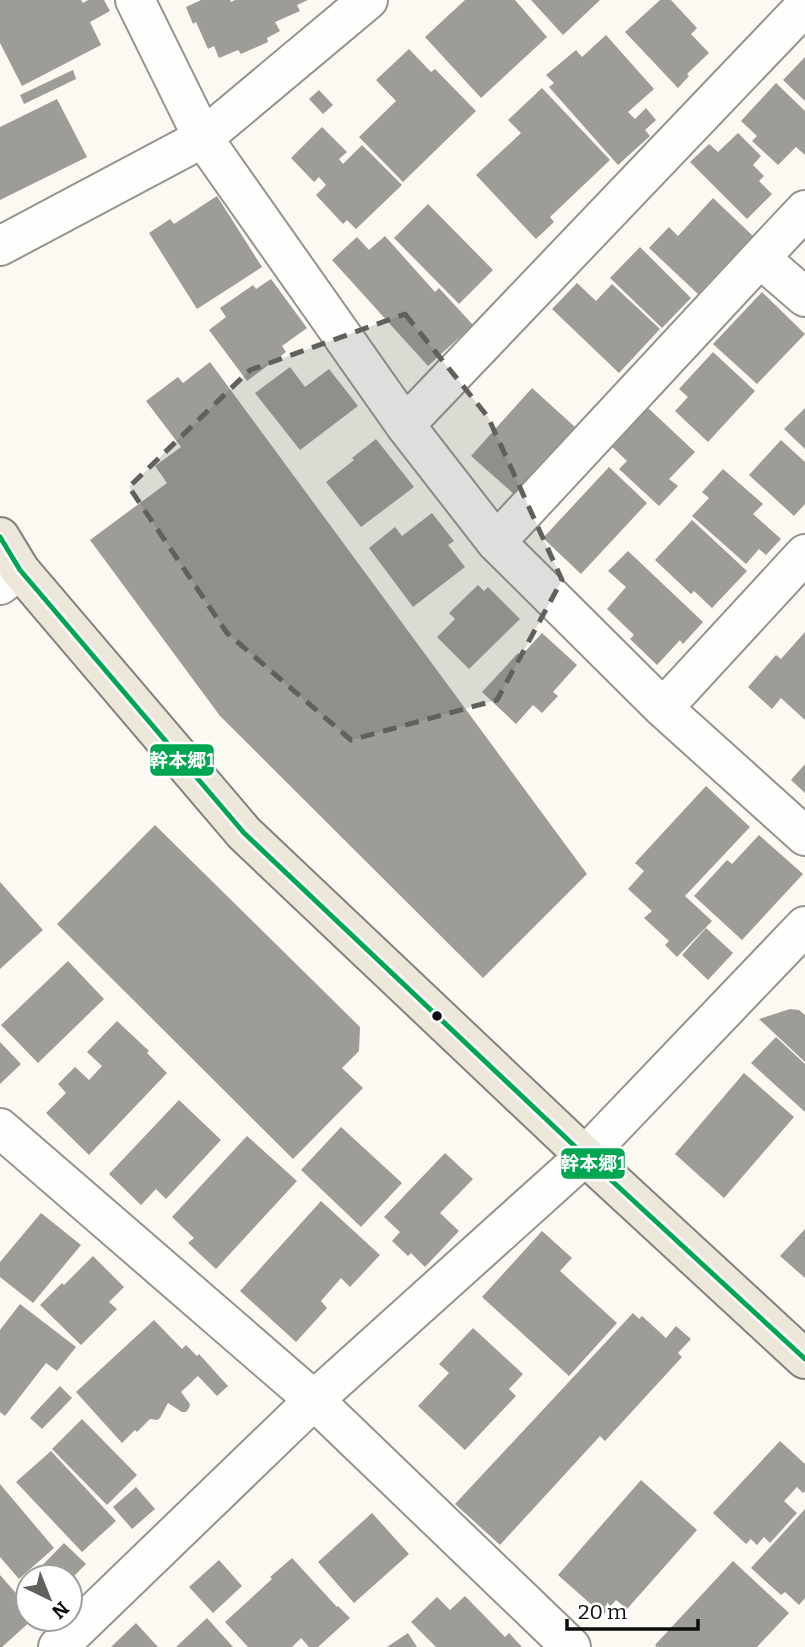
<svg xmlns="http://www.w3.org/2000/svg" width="805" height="1647" viewBox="0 0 805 1647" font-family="Bitter,'Noto Sans JP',serif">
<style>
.building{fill:#9e9c97}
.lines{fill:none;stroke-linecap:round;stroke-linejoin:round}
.minor-casing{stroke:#949390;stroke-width:42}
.major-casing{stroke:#81817d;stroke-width:42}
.minor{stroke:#fefefd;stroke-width:38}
.major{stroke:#ece7d8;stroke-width:38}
.bus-1-casing{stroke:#fff;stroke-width:10}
.bus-1{stroke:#00a651;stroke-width:5}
.marked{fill:#60605d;fill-opacity:0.2;stroke:#60605d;stroke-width:5;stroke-dasharray:14 9;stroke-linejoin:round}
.bus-dot{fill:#0d0d0d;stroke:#fff;stroke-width:2.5}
.line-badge{stroke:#fff;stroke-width:2.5}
.badge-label{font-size:19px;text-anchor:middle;font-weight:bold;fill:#fff}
</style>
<rect width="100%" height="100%" fill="#fbf9f1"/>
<!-- building -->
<path class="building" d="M0,0h81l2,3 5,-3h16l6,11 -20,11 11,23 -79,41 -22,-43z
M201,0h29l1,2 4,-2h73l-11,5 3,6 -25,11 5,9 -13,7 1,4 -27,12 -3,-4 -19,8 -5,-12 -6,3 -12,-27 -3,2 -7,-17z
M465,0h50l32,37 -66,61 -56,-61z
M531,0h69l-37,35z
M660,0h11l26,28 -6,6 18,19 -22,21 2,2 -11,12 -53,-56z
M606,35l48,54 -26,23 7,7 11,-11 10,12 -11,10 5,6 -32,29 -69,-78 5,-4 -8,-8 30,-25 6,7z
M409,49l22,23 4,-3 41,42 -73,71 -44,-45 37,-36 -20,-21z
M805,57v44l-22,-21z
M73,70l3,9 -52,25 -4,-9z
M776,83l29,28v44l-9,-8 -18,18 -26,-24 5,-5 -16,-15z
M542,88l68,72 -60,57 4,5 -18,17 -60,-64 45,-42 -13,-13z
M319,90l14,15 -10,9 -14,-15z
M57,99l30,58 -87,43v-73z
M322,127l25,25 -8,7 4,5 19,-19 40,40 -46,44 -9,-9 -4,4 -27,-29 10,-10 -7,-8 -5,5 -23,-24z
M738,133l23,23 -8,9 11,11 -5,5 13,13 -25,25 -57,-57 19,-18 9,8z
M217,196l45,71 -65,42 -48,-76 21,-14 4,5z
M713,198l40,38 -55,58 -49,-46 20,-21 9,9z
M428,204l65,66 -34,34 -65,-66z
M385,236l50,56 4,-4 34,37 -45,41 -96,-106 25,-23 12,13z
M640,247l51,51 -29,30 -52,-50z
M271,279l36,49 -25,18 4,6 -39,29 -38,-51 17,-13 -6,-9 33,-23 3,4z
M577,283l19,18 16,-17 48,45 -41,44 -67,-64z
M762,292l43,42 -48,50 -44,-40z
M713,352l42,39 -47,51 -33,-31 13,-14 -9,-8z
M210,362l377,512 -104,104 -263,-262 -130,-176 77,-57 -12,-17 26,-19 -35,-46 32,-24 5,6z
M290,367l15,20 24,-18 29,37 -58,44 -45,-57z
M532,388l43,39 -60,68 -44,-39z
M646,406l49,46 -26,27 9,7 -19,20 -40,-37 8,-8 -18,-17z
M805,408v41l-21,-20z
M376,439l38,48 -53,40 -35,-45 28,-22 -2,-2z
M781,440l24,22v42l-11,12 -45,-41z
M609,467l38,36 -66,71 -38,-36z
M723,469l40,35 -10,10 28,25 -15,16 -7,-6 -13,15 -54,-48 17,-18 -7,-6z
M432,513l22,28 -6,4 17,22 -52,40 -44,-59 26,-21 7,9z
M692,520l55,51 -35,37 -18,-17 -3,3 -36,-34z
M628,551l75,71 -20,22 -3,-4 -23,25 -27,-26 4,-4 -27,-26 19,-22 -18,-16z
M478,585l6,6 4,-4 32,32 -51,50 -32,-32 18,-18 -6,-6z
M805,632v88l-24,-22 -9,11 -24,-22 28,-32 5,4z
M542,633l35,32 -24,27 5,4 -16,17 -9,-8 -17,19 -34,-32 36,-39 3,3z
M805,764v29l-14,-13z
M706,786l44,41 -65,69 27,25 -35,36 -12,-12 4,-4 -25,-23 8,-7 -24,-22 16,-18 -9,-8z
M155,825l205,202 -1,24 -17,17 21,20 -70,71 -236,-235z
M759,835l44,39 -61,66 -48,-44 33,-36 5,4z
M0,882l43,48 -43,39z
M706,928l27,25 -25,27 -26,-25z
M68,961l36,38 -66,64 -37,-38z
M790,1009l9,1 6,5v47l-46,-43z
M117,1021l32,30 -2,2 20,20 -78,82 -43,-42 20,-20 -8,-9 17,-17 14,13 13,-14 -15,-14z
M776,1037l29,27v48l-54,-49z
M0,1042l21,22 -21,20z
M744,1073l50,44 -70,81 -49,-44z
M179,1100l42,40 -55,59 -10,-10 -15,16 -32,-31z
M341,1127l61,56 -41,44 -60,-57z
M247,1136l50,45 -81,88 -28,-26 6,-5 -22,-21z
M445,1153l28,26 -33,34 19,18 -34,36 -14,-14 -3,3 -16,-15 8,-9 -16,-15z
M321,1201l59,54 -30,32 -9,-9 -20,23 6,7 -31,34 -56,-51z
M41,1213l40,32 -48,58 -33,-26v-15z
M805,1229v49l-25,-22z
M542,1231l30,27 -12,13 57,52 -48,53 -87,-79z
M93,1256l31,31 -15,15 8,7 -36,36 -41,-40 22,-22 2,2z
M20,1304l56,43 -19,24 -11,-8 -41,53 -5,-4v-82z
M633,1313l6,6 3,-3 24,22 10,-12 15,13 -13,14 4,4 -77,84 -5,-5 -100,109 -45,-41z
M154,1320l28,29 4,-4 11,11 2,-2 29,32 -11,10 -19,-20 -17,16 9,12 -1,4 -3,4h-4l-14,-9 -8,15 -3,2 -7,-1 -13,13 -2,-2 -13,13 -46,-51z
M473,1328l50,46 -14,15 7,7 -51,54 -47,-44 31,-33 -10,-9z
M60,1386l12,12 -30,31 -12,-11z
M82,1419l55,56 -30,30 -55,-56z
M780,1441l25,23v27l-2,2 -6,-6 -13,14 13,12 -27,30 -6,-6 -7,8 -6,-6 -5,5 -33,-31z
M51,1451l65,70 -34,31 -66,-70z
M641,1480l56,50 -70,79 -11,-9 -13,15 -45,-40z
M0,1484l54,64 -35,31 -19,-22z
M136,1487l19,22 -23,20 -19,-22z
M805,1509v89l-6,7 -14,-13 -4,3 -30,-27z
M372,1513l37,41 -55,49 -36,-41z
M64,1543l22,21 -16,16v-3h-39z
M292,1558l45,49 1,-1 12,12 -32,29h-9l-8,-9 -9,9h-44l-23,-25 47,-43 -2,-2z
M219,1560l23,26 -29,27 -24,-26z
M733,1561l56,52 -32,34h-100l-2,-2z
M0,1575l28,32v12h5l-31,28h-2z
M465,1596l40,41 4,-4 13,14h-86l-25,-25 26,-25 13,13z
M207,1618l26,29h-57z
M136,1623l22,24h-47z
M408,1633l9,14h-30z"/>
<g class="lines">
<defs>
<path id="minor" d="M135,0l68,138 202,287 91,117 167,166 142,128
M0,246l203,-108 165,-138
M760,258l45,-48
M405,425l400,-419
M496,542l264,-284 45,39
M0,585l20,-15
M663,708l142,-154
M0,1128l314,272 257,247
M58,1647l256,-247 271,-244 220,-230"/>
<path id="major" d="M0,537l20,33 224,263 341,323 220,203"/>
</defs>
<!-- minor casing -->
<use href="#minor" class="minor-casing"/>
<!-- major casing -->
<use href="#major" class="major-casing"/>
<!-- minor -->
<use href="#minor" class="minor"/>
<!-- major -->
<use href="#major" class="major"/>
<defs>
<path id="bus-1" d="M0,537l20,33 224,263 341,323 220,203"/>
</defs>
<!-- bus-1 casing -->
<use href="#bus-1" class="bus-1-casing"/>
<!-- bus-1 -->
<use href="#bus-1" class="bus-1"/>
</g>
<!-- marked area -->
<path class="marked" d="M405,314l83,103 74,163 -65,120 -146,40 -124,-107 -98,-146 121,-117z"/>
<!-- markers -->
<circle class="bus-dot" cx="437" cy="1016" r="6"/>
<g class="line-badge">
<rect x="149" y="743" width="66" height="34" rx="7" fill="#00a651"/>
<rect x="560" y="1147" width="66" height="33" rx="7" fill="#00a651"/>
</g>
<g class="badge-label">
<text x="182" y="767">幹本郷1</text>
<text x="593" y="1170">幹本郷1</text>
</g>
<!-- north arrow -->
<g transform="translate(49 1598) rotate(137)"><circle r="33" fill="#ffffff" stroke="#9e9e9e" stroke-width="2"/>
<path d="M0-5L12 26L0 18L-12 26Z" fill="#60605d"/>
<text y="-10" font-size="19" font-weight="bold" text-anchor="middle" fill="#0d0d0d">N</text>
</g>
<!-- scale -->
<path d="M567 1619v10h131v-10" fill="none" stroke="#0d0d0d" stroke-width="3.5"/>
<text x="578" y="1619" font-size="21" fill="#0d0d0d" stroke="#ffffff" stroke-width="5" paint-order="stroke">20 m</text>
</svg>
